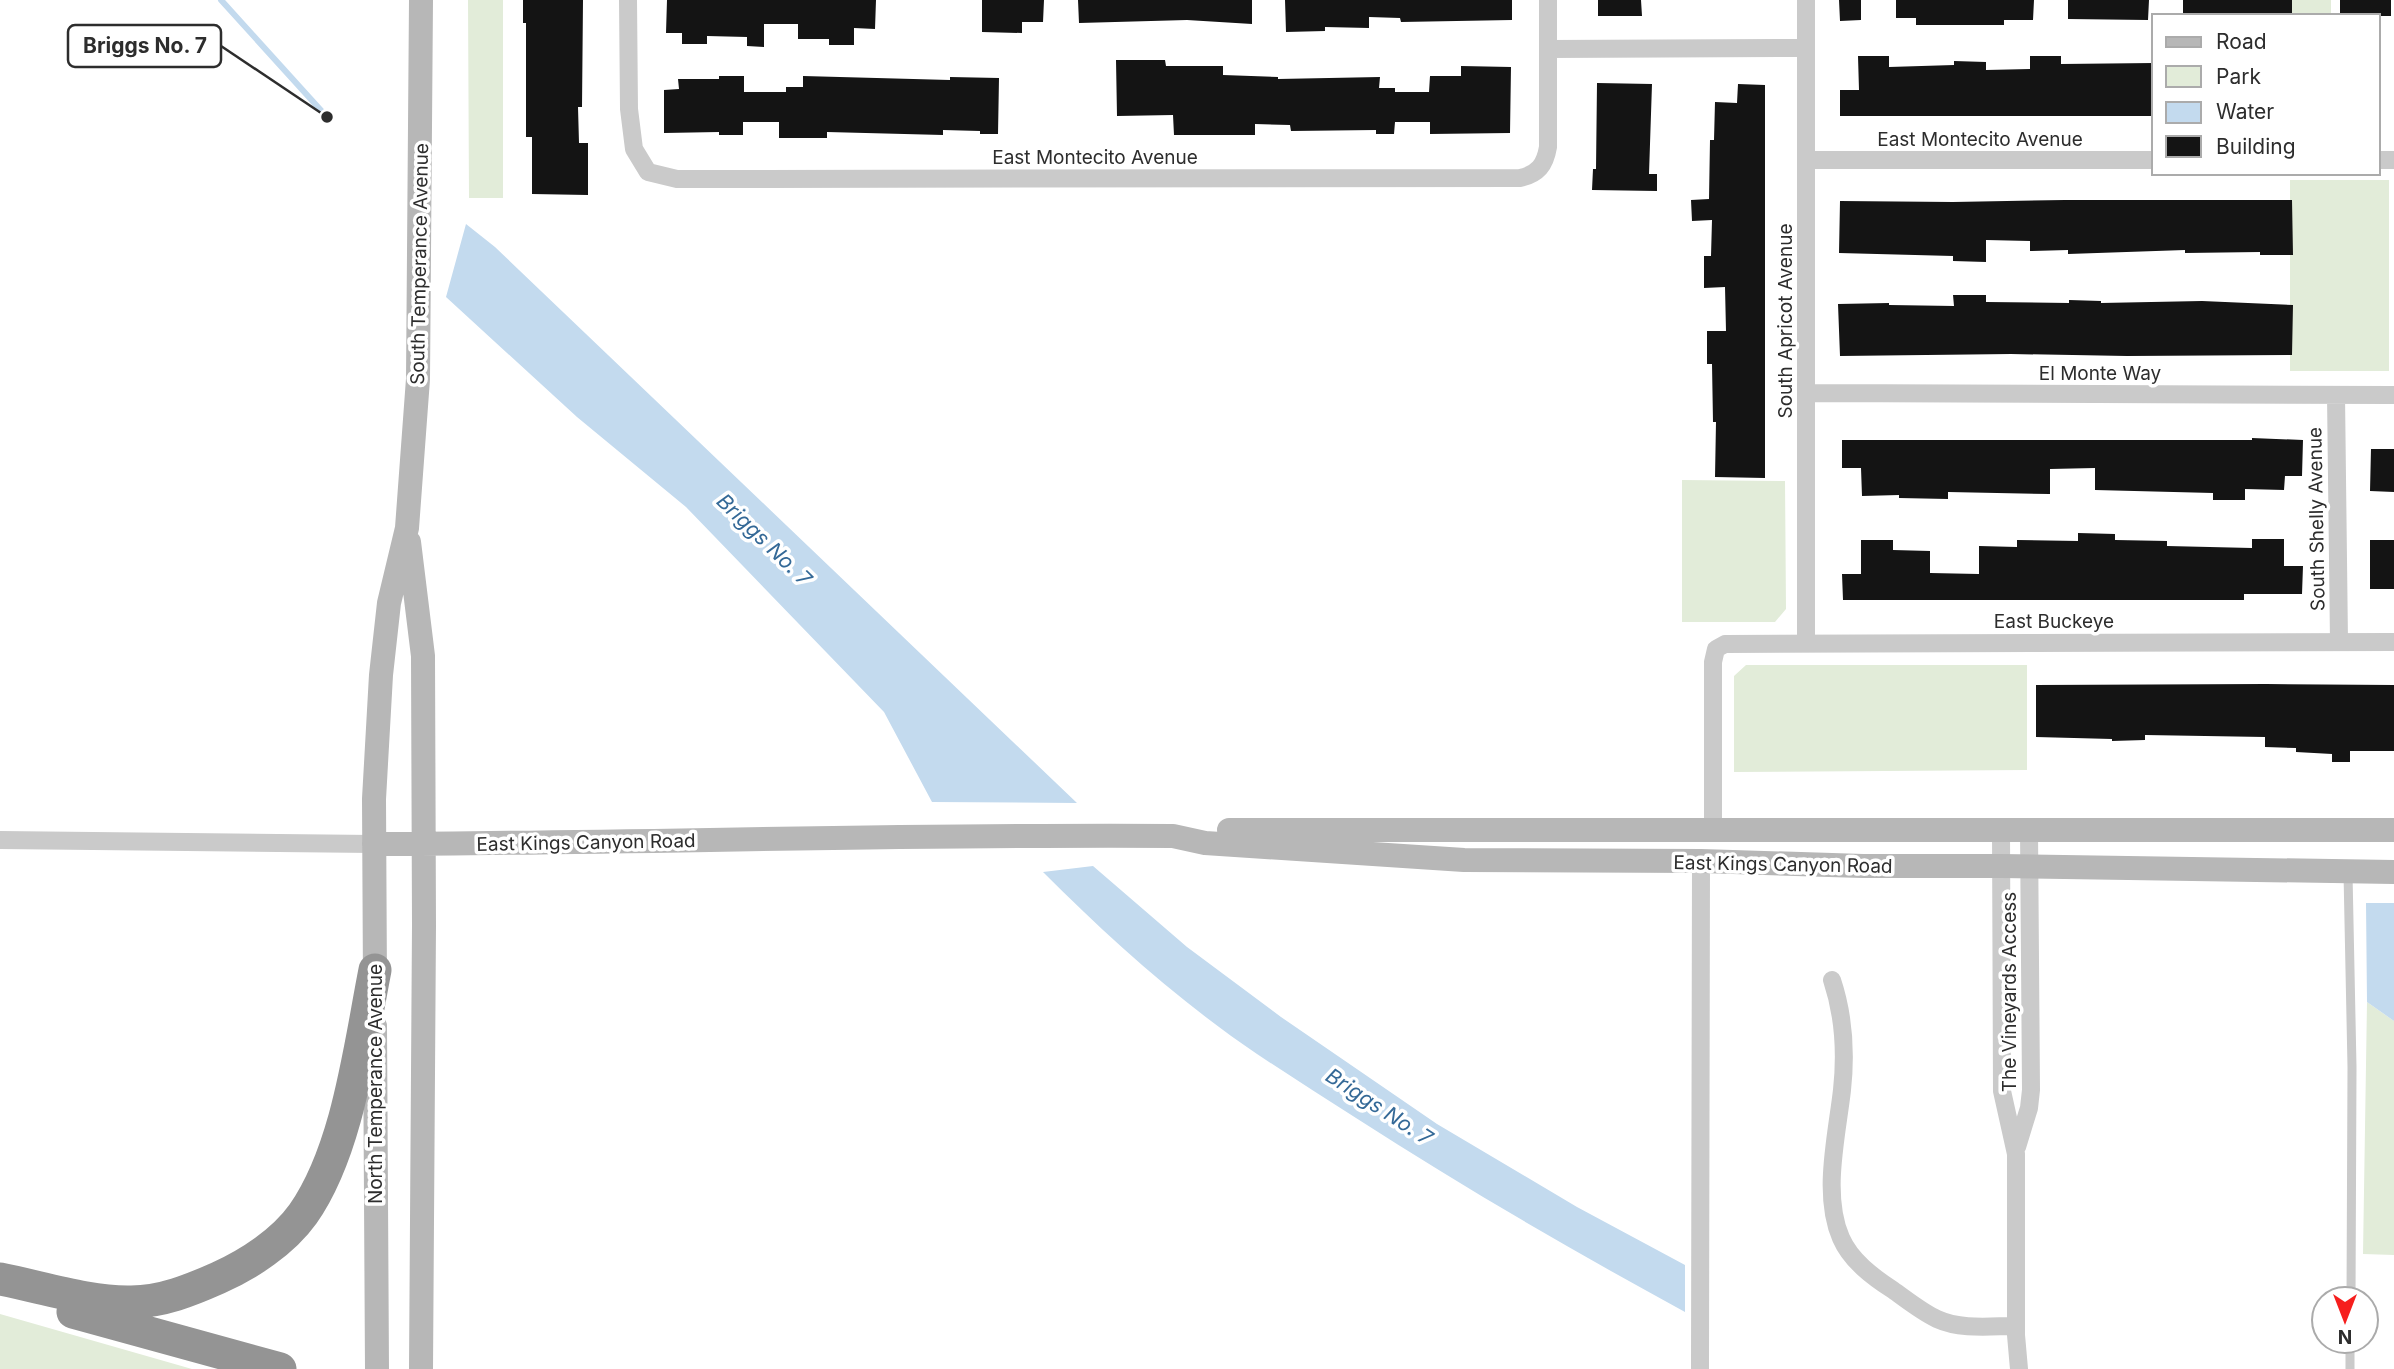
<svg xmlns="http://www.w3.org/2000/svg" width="2394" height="1369" viewBox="0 0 2394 1369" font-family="Inter,sans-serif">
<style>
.green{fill:#e2ecd9}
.water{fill:#c3daee}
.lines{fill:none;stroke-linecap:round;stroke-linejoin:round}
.stream{stroke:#c3daee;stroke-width:6}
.building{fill:#141414}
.lane{stroke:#cacaca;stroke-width:9}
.street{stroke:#cacaca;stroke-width:18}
.secondary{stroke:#b7b7b7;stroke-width:24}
.highway{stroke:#949494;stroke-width:33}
.labels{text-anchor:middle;stroke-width:7;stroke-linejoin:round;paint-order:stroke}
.street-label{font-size:19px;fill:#2d2d2d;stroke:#fff}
.water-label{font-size:21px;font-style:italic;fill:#346997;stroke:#fff}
.leader{fill:none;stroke:#2d2d2d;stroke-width:2.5}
.callout-dot{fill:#2d2d2d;stroke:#fff;stroke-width:2.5}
.callout{fill:#fff;stroke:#2d2d2d;stroke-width:2.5}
.callout-label{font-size:21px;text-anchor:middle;font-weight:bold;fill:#2d2d2d}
</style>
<rect width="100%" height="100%" fill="#fff"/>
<!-- green -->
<path class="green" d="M468,0h35v198h-34z
M2290,0h41v16h-41z
M2290,180h99v191h-99z
M1682,480l103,1 1,128 -11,13h-93z
M1746,665h281v105l-293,2v-96z
M2367,1002l27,19v234l-31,-1z
M0,1314l192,55h-192z"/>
<!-- water -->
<path class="water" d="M466,224l29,23 582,556 -145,-1 -48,-90 -198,-205 -109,-90 -131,-120z
M1093,866l94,81 94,70 156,107 140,83 108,58v47c-112,-61 -222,-125 -329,-194 -33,-21 -66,-42 -99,-64 -77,-52 -148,-116 -214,-182z
M2366,903h28v118l-27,-19z"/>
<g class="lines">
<!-- stream -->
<path class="stream" d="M221,0l106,117"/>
</g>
<!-- building -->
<path class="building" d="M523,0h60l-1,107h-4l1,36h9v52l-56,-1v-57h-6v-114h-3z
M667,0h209l-1,29 -21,-1v17h-25v-6h-31v-15h-34v23l-17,-1v-9l-40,-1v8h-25v-11h-16z
M982,0h62l-1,22h-21v11l-40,-1z
M1078,0h174v24l-65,-4 -108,3z
M1285,0h227v20l-111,2 -1,-4 -31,-1v11l-44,-1v4l-39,1z
M1598,0h43l1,16h-44z
M1839,0h22v20l-21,1z
M1896,0h138l-1,20h-29v5h-88v-7h-20z
M2068,0h81l-1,20 -80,-1z
M2183,0h109v16h-109z
M2340,0h51v16h-51z
M1858,56h31v11l65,-2v-4l32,1v8l44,-1v-13h31v8l93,-1v53h-314v-26h19z
M1116,60h49l1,6h57v9l55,2v2l102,-2 -1,11h16v4h34l1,-16h31v-10l50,1 -1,66 -80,1v-12h-35l-1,12h-18v-4l-85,1 -1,-6 -35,-1v11h-81l-1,-20 -56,1z
M719,76h25v16h42v-5h17v-11l147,4v-3l49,1 -1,56h-18v-3l-37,-1v5l-116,-3v6h-48v-16h-36v13h-24v-3l-55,1v-43l15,-1 -1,-10h41z
M1597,83l55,1 -3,90h8v17l-65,-1 1,-21h3z
M1738,84l27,1v393l-50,-1 1,-55h-3l-1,-58h-5v-33h19l-1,-44 -21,1v-32h7l1,-36 -20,1 -1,-21 18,-1 1,-59h4l1,-38 22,1z
M2065,200h227l1,55h-33v-3l-75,1v-3l-117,4v-4l-38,1v-10l-44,-1v22l-33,-1v-5l-114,-3 1,-52 113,1z
M1953,295h33v7l83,1v-3l32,1v2l101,-2 91,4 -1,50 -165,1 -116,-2 -171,2 -2,-52 51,-1v2l65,1z
M2252,438l51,2 -1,36h-17l-1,14 -39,-1v11h-32v-7l-118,-3v-22l-45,1v25l-102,-2v7l-49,-1v-3l-37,1 -1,-28h-19v-28h410z
M2371,449h23v43l-24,-1z
M2078,533l37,1v6l52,1v5l85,2v-9h32v27h19l-1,28h-58v6h-401l-1,-26h19v-34h32v10l37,1v22l49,1v-28l38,1v-7l61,1z
M2370,540h24v49h-24z
M2266,684l128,1v66h-44v11h-18v-8l-36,-2v-4l-31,-1v-10l-120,-2v5l-33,1v-2l-76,-2v-52z"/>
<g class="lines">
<!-- lane -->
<path class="lane" d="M2348,873l4,194 -1,232
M2350,1369v-28"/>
<!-- street -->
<path class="street" d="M628,0l1,109 5,40 14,23 29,7 843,-1c18,-4 25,-13 28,-31v-147
M1806,0v642
M1548,49l258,-1
M1806,160h348
M2378,160h16
M1806,393l588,2
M2336,395l3,247
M2001,829l1,262 14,63v181l3,34
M1713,831v-169l3,-13 9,-5 669,-2
M0,840l374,4
M1832,980c12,36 14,73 10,110 -5,45 -20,105 -1,148 10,23 32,39 52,52 14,10 29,22 44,29 24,11 54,7 79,7
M2017,1147l12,-39 2,-18 -2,-261
M1700,1369l1,-508"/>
<!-- secondary -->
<path class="secondary" d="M409,542l14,114 1,269 -3,444
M1229,830h1165
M374,844c266,-1 532,-10 799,-8l32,7 259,17 237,1 162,5h138l393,6
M375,986l-1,-187 7,-124 8,-72 18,-75 11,-149 3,-379
M375,1026l2,343"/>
<!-- highway -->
<path class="highway" d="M0,1279c41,8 90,24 131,23 31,0 60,-12 87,-24 31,-14 65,-36 85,-64 45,-64 57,-168 72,-244
M73,1312l207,57"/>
</g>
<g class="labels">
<!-- street labels -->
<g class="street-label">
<text x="1980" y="146">East Montecito Avenue</text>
<text x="1095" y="164">East Montecito Avenue</text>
<text transform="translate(419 264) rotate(-89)" y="7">South Temperance Avenue</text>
<text transform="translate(1785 321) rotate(-90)" y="7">South Apricot Avenue</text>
<text x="2100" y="380">El Monte Way</text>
<text transform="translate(2316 519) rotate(-91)" y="7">South Shelly Avenue</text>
<text x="2054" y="628">East Buckeye</text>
<text transform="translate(586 842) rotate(-1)" y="7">East Kings Canyon Road</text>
<text transform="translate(1783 864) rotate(1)" y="7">East Kings Canyon Road</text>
<text transform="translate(2009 992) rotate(-90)" y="7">The Vineyards Access</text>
<text transform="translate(375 1084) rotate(-90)" y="7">North Temperance Avenue</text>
</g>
<!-- water labels -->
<g class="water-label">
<text transform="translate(764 540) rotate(44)" y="7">Briggs No. 7</text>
<text transform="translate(1379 1107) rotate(33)" y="7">Briggs No. 7</text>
</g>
</g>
<!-- callouts -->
<path class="leader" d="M327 117L221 46"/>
<circle class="callout-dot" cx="327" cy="117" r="7"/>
<rect class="callout" x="68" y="25" width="153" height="42" rx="7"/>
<g class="callout-label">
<text x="145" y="53">Briggs No. 7</text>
</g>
<!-- legend -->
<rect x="2152" y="14" width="228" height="161" fill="#ffffff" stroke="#ababab" stroke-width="2"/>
<rect x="2166" y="37" width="35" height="10" fill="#b7b7b7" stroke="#ababab" stroke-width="2"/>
<text x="2216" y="49" font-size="21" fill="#2d2d2d">Road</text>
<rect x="2166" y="66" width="35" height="21" fill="#e2ecd9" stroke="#ababab" stroke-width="2"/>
<text x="2216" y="84" font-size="21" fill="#2d2d2d">Park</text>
<rect x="2166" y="102" width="35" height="21" fill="#c3daee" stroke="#ababab" stroke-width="2"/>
<text x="2216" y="119" font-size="21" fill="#2d2d2d">Water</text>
<rect x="2166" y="136" width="35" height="21" fill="#141414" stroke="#ababab" stroke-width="2"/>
<text x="2216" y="154" font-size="21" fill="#2d2d2d">Building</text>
<!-- north arrow -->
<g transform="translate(2345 1320) rotate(180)"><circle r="33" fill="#ffffff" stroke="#ababab" stroke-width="2"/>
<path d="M0-5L12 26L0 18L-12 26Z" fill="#f61e1d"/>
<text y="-10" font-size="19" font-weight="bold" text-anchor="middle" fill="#2d2d2d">N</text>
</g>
</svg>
